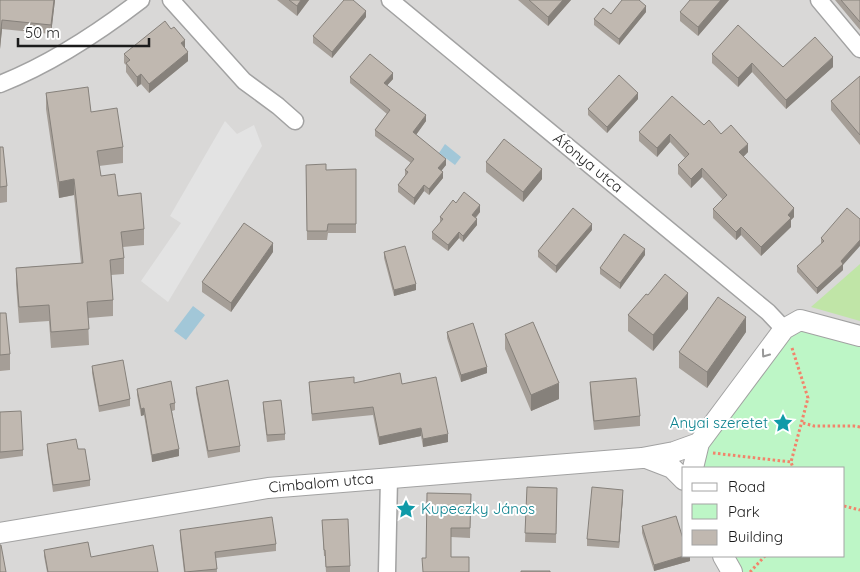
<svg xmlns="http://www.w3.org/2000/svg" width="860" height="572" viewBox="0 0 860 572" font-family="Quicksand,sans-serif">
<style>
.residential{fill:#d9d8d7;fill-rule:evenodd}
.grass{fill:#c0e5a7}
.park{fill:#bdf6c6}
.parking{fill:#e3e3e3}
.water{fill:#a2c7d8}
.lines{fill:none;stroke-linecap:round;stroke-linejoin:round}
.minor-casing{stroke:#a2a2a2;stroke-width:19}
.tertiary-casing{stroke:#a2a2a2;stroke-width:22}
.path{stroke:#f2846b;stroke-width:3;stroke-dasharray:2.5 2.5;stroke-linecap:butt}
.minor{stroke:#fff;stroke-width:16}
.tertiary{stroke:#fff;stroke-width:20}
.wall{fill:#a59e97}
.shaded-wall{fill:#86817b}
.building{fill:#c0b8b0;stroke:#86817b}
.oneway{stroke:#989898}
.labels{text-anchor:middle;stroke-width:4;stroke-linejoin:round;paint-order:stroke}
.street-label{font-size:15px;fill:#1b1b1b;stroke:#fff}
.culture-label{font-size:15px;fill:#0d838f;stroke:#fff;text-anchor:end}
</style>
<rect width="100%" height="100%" fill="#ece9e0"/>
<!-- residential -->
<path class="residential" d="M0,0h860v572h-860zM684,468h160v88h-160z"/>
<!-- grass -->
<path class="grass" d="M860,264v57l-49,-14z"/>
<!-- park -->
<path class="park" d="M784,329l76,7v236h-128l-9,-16h121v-88h-151z"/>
<!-- parking -->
<path class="parking" d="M225,121l12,13 17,-9 8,21 -94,156 -27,-21 40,-58 -11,-7z"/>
<!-- water -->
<path class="water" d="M445,144l16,13 -6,8 -16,-12z
M193,306l12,9 -19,25 -12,-9z"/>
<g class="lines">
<defs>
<path id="minor" d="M171,0l73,81 34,25 17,15
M390,0l378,312 16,17
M819,0l41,49
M0,84c51,-20 98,-51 141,-84
M387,572l2,-94"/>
<path id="tertiary" d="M646,458l26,10 12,12
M693,468l6,-25 85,-114 16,-9 60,16
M0,533l268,-45 374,-30 32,-6 25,-9
M723,556l9,16"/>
</defs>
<!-- minor casing -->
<use href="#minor" class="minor-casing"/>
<!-- tertiary casing -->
<use href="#tertiary" class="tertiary-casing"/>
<!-- path -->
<path class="path" d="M792,348l16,50 -17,64 2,6
M803,423l11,3h40l6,1
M713,453l78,9
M844,506l16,4
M750,572l15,-16"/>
<!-- minor -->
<use href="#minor" class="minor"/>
<!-- tertiary -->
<use href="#tertiary" class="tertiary"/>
</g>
<!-- wall -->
<path class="wall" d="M0,0h55l-4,34 -49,-5 -2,20z
M277,0h32l-12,16z
M518,0h53l-23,26z
M729,0l-31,36 -18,-15v-9z
M835,0h25v30z
M646,12l-27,33 -25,-20v-6l17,-5z
M366,17l-34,41 -19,-15v-7z
M185,48l3,13 -39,32 -8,-9 -4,3 -11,-15v-7l-2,-2v-9z
M712,54l71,13h50l-47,42 -34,-37 -14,15 -26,-24z
M860,76v69l-29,-35v-9z
M350,77l43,2 -6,6 39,36 -10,14 30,30 -5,6 2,7 -14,17 -5,-4 -10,14 -16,-13v-7l7,-9v-6l6,-7 -36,-27v-6l12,-16 -37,-31z
M46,93l45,19 32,35v16l-24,3 2,10 17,20 26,33v16l-21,2 1,11v16l-13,1 2,25v16l-25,2 1,27 -38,3 -2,-27 -30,2 -3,-39v-16l65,-5 -7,-68 -15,3 -13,-89z
M638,99l-31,34 -19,-18v-6z
M704,125l17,9 27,18 -5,5 51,60 -3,3v7l-30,29 -20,-21 -5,5 -23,-22v-9l10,-9 -21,-23 -11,11 -13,-14v-9l7,-7 -15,-16 -13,15 -18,-16v-9z
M0,147l7,39v16l-7,1z
M486,162l56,17 -19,23 -37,-30z
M306,165l20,5 30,-1v64h-28l-1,7h-20z
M456,203l24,9 -4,6 1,7 -14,17 -4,-4 -11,13 -16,-12v-7l8,-9v-6z
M860,219l-17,46v5l-26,24 -20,-22v-6l24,-22v-6z
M592,230l-36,43 -18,-16v-6z
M273,252l-42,60 -29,-20v-10z
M384,252l32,38 -22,6 -10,-38z
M645,255l-25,34 -20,-15v-6z
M648,295l40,14 -35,42 -25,-20v-16z
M0,313l10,41v16l-10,1z
M447,332l40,41 -26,9 -14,-44z
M746,332l-39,56 -28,-20v-16z
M505,334l54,65 -28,12 -26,-62z
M92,366l38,33v7l-31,6 -7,-39z
M309,382l93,2 46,58 -25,5 -2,-11 -42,9 -6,-30 -61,6z
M590,382l50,34v10l-46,4 -4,-38z
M196,387l44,59v6l-32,6 -12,-65z
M137,389l38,14v7l-3,1 7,45 -27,6 -8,-47 -3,1 -4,-21z
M263,402l22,32v6l-18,2 -4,-34z
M0,412l23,38v6l-23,3z
M47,444l31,5 12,31v6l-37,6 -6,-42z
M527,487l30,1 -1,55 -31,-1z
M471,494l-1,44 -19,-1 -25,21z
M623,496l-4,52 -32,-2v-7z
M322,520l28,46v6h-24l-1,-16h-1z
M642,526l42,30h6v5l-36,10 -12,-38z
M180,530l96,14v7l-60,7 1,14h-33l-4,-35z
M44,550l47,7 67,15h-111l-3,-16z"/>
<!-- shaded-wall -->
<path class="shaded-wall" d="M54,0h1l-4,34v-9z
M301,0h8l-12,16v-10z
M563,0h8l-23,26v-9z
M721,0h8l-31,36v-9z
M646,6v6l-27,33v-6z
M366,11v6l-34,41v-6z
M2,20v9l-2,20v-10z
M185,40v9l-4,-6z
M188,52v9l-39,32v-9z
M833,57v10l-47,42v-9z
M752,63v9l-14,15v-9z
M393,73v6l-9,10v-6z
M141,74v10l-4,3v-10z
M638,93v6l-31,34v-6z
M426,115v6l-13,18v-7z
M670,134v8l-13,15v-9z
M748,144v8l-9,9v-9z
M446,159v6l-8,10v-7z
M702,168v9l-11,11v-9z
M542,169v10l-19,23v-10z
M443,172v6l-14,17v-6z
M74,179v16l-15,3v-16z
M424,185v6l-10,14v-7z
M480,205v7l-8,9v-6z
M794,208v9l-3,3v7l-30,29v-9l27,-32z
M477,219v6l-14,17v-6z
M592,224v6l-36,43v-7z
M741,227v8l-5,5v-8z
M459,232v6l-11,13v-6z
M860,240v6l-17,19v5l-26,24v-6z
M273,243v9l-42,60v-9z
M645,249v6l-25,34v-6z
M416,284v6l-22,6v-6z
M688,293v16l-35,42v-16z
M746,317v15l-39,56v-16z
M487,367v6l-26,9v-7z
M559,383v16l-28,12v-16z
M144,408v7l-3,1v-7z
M421,428v8l-42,9v-8z
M448,434v8l-25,5v-8z
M179,449v7l-27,6v-7z
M623,490v6l-4,52v-6z
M684,556h6v5l-36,10v-6z"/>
<!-- building -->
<path class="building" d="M0,0h54l-3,25 -49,-5 -2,19z
M289,0h12l-4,6z
M344,0h9l13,11 -34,41 -19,-16z
M529,0h34l-15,17z
M622,0h17l7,6 -27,33 -25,-20 9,-11 8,6z
M690,0h31l-23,27 -18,-15z
M841,0h19v22z
M165,21l6,8 3,-2 11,13 -4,3 7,9 -39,32 -8,-10 -4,3 -11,-14 4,-3 -6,-6z
M738,25l45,42 32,-30 18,20 -47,43 -34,-37 -14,15 -26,-24z
M370,54l23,19 -9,10 42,32 -13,17 33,27 -8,9 5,4 -14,17 -5,-4 -10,13 -16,-13 10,-13 -3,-2 9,-11 -39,-29 15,-20 -40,-33z
M619,75l19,18 -31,34 -19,-18z
M860,76v59l-29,-34z
M88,87l3,25 26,-4 6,39 -26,4 4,25 14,-2 3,22 23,-3 3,36 -23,3 3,26 -14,2 3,40 -26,2 2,27 -38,3 -2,-27 -30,2 -3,-39 67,-5 -9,-84 -15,3 -13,-89z
M672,96l32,29 5,-5 12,14 10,-9 17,19 -9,8 55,56 -6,7 3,3 -30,29 -20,-20 -5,5 -23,-23 14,-14 -25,-27 -11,11 -13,-14 11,-11 -19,-20 -13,14 -18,-16z
M504,139l38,30 -19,23 -37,-30z
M0,147h3l4,39 -7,1z
M326,164v6l30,-1v55h-28l-1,7h-20l-1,-66z
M464,192l16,13 -8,10 5,4 -14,17 -4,-4 -11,13 -16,-13 11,-13 -3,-2 13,-17 3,3z
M573,208l19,16 -36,42 -18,-15z
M847,208l13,11v21l-19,21 2,3 -26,24 -20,-22 27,-25 -3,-3z
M244,223l29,20 -42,60 -29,-21z
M624,234l21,15 -25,34 -20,-15z
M405,246l11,38 -22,6 -10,-38z
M665,274l23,19 -35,42 -25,-20 18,-21 2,1z
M718,297l28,20 -39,55 -28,-20z
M0,313h6l4,41 -10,1z
M533,322l26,61 -28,12 -26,-61z
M473,323l14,44 -26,8 -14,-43z
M123,360l7,39 -31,7 -7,-40z
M400,373l2,11 34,-7 12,57 -25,5 -2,-11 -42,9 -6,-30 -61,7 -3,-32 45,-5v6z
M636,378l4,38 -46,5 -4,-39z
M228,380l12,66 -32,5 -12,-64z
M171,381l4,22 -5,1 9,45 -27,6 -8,-47 -3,1 -4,-20z
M281,400l4,34 -18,1 -4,-33z
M21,411l2,39 -23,2v-40z
M76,439l2,10h7l5,31 -37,5 -6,-41z
M527,487l30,1 -1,46 -31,-1z
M592,487l31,3 -4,52 -32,-3z
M427,493l44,1 -1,34h-19v29h18v15h-46l-1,-14h4z
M676,516l8,26v14l-30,9 -12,-39z
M272,517l4,27 -61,8 2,17 -32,3 -5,-42z
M348,519l2,47 -24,1 -1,-17h-1l-2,-30z
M88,542l3,15 62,-12 5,27h-110l-4,-22z
M0,545h1l5,27h-6z
M521,571h29v1h-29z"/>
<!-- one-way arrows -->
<defs><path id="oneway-chevron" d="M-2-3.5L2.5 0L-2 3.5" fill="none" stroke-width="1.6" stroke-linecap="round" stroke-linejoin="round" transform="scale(1.25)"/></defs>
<use class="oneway" href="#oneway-chevron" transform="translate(765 354) rotate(126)"/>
<!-- icons -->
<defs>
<symbol id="sight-bare" viewBox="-9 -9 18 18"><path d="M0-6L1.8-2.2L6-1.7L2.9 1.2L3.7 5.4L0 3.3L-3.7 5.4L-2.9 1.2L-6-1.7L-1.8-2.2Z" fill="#0f9aa8" stroke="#fff" stroke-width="2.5" paint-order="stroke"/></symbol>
</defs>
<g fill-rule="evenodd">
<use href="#sight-bare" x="769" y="409" width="28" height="28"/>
<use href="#sight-bare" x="392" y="495" width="28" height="28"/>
</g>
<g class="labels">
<!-- street labels -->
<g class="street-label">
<text transform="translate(588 163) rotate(39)" y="5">Áfonya utca</text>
<text transform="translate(321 483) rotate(-5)" y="5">Cimbalom utca</text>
</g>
<!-- culture labels -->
<g class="culture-label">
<text x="768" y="428">Anyai szeretet</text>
<text x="421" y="514" text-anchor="start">Kupeczky János</text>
</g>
</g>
<!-- legend -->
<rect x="682" y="467" width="162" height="90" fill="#ffffff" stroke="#a4a4a4"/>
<rect x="692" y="483" width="25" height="8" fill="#ffffff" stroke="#a4a4a4"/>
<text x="728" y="492" font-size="15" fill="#1b1b1b">Road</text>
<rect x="692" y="504" width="25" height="15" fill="#bdf6c6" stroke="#a4a4a4"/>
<text x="728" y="517" font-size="15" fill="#1b1b1b">Park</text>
<rect x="692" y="530" width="25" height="15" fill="#c0b8b0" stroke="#a4a4a4"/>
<text x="728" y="542" font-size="15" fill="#1b1b1b">Building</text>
<!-- scale -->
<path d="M18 38v8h131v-8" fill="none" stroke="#1b1b1b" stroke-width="2.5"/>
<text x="25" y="38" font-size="15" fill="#1b1b1b" stroke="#ffffff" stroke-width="4" paint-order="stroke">50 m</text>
</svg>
